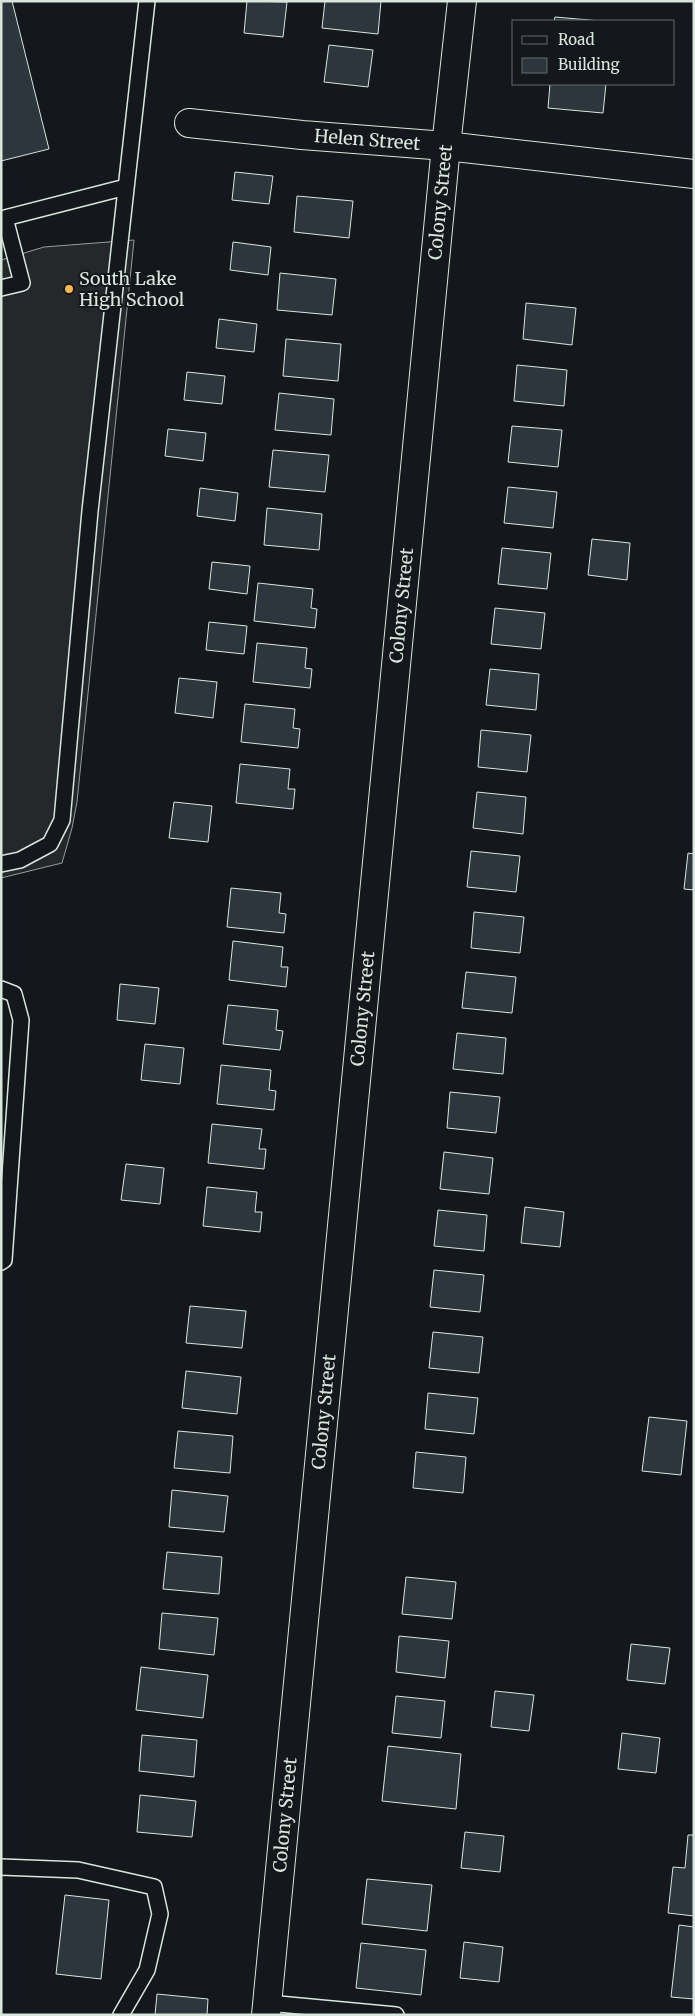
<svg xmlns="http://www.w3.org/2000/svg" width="695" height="2016" viewBox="0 0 695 2016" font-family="Merriweather,serif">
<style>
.parking{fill:#24282b;stroke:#939e99}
.building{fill:#2c363c;stroke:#d8e6dc}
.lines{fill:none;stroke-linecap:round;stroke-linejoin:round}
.lane-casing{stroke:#d8e6dc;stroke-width:18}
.street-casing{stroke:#d8e6dc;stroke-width:30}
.lane{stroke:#14181c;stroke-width:15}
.street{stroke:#14181c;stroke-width:28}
.poi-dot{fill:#ffb74d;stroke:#14181c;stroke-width:2}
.labels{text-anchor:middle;stroke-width:4;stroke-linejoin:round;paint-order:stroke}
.street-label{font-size:18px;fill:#d8e6dc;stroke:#14181c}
.poi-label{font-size:18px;fill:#d8e6dc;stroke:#14181c;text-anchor:start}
</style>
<rect width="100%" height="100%" fill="#14181c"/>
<!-- parking -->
<path class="parking" d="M134,240l-57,562 -5,26 -10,35 -61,15v-618l43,-13z"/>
<!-- building -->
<path class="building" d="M1,1h11l37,148 -48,12z
M247,1l40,1 -4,35 -39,-4z
M325,1h56l-3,33 -56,-6z
M555,17l46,4h-47z
M329,45l44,5 -5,37 -44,-5z
M550,84h56l-3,29 -55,-5z
M235,172l38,4 -4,28 -37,-4z
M297,196l56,5 -4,37 -55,-6z
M233,242l38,5 -3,28 -38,-5z
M280,273l56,6 -4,36 -55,-5z
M526,303l50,5 -4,37 -49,-6z
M219,319l38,5 -3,28 -38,-4z
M286,339l55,5 -3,37 -55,-5z
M517,365l50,5 -3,36 -50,-5z
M187,372l38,4 -3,28 -38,-4z
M279,393l55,6 -3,36 -56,-5z
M512,426l50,4 -4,37 -50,-5z
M168,429l38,4 -3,28 -38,-5z
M273,450l56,5 -4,37 -56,-5z
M508,487l49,5 -4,36 -49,-5z
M200,488l38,5 -3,28 -38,-5z
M267,508l55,6 -3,36 -55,-5z
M592,539l38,4 -3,37 -39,-5z
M502,548l49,5 -4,36 -49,-5z
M212,562l38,4 -3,28 -38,-5z
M258,583l55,6 -2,19 6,1 -2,19 -61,-7z
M495,608l50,5 -4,36 -50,-5z
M209,622l38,4 -3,28 -38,-4z
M257,643l50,5 -2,20 7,1 -2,19 -57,-6z
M490,669l49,5 -3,36 -50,-5z
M179,678l38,4 -4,36 -38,-5z
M245,704l50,5 -2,19 7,1 -2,19 -57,-6z
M481,730l50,5 -4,37 -49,-5z
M240,764l50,5 -2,20h7l-2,20 -57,-6z
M477,792l49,5 -3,37 -50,-6z
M174,802l38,4 -4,36 -39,-4z
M471,851l49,5 -4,36 -49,-5z
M688,853l6,1v36l-10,-1z
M231,888l50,5 -2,20 7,1 -2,19 -57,-6z
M474,912l50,5 -4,36 -49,-5z
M233,941l50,6 -2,20h7l-2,20 -57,-7z
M466,972l50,5 -4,36 -50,-5z
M120,984l39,4 -4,36 -38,-4z
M228,1005l50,5 -2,20 7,1 -3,19 -57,-6z
M457,1033l49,5 -3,36 -50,-5z
M145,1044l39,4 -4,36 -39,-4z
M221,1065l50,5 -2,20 7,1 -2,19 -57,-6z
M450,1092l50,5 -4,36 -49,-5z
M212,1124l50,5 -3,20h7l-2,20 -56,-6z
M444,1152l49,6 -4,36 -49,-5z
M126,1164l38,4 -4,36 -39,-4z
M207,1187l50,5 -2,20h7l-2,20 -57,-6z
M525,1207l39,5 -4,35 -39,-4z
M438,1210l49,5 -3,36 -50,-5z
M434,1270l50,5 -4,37 -50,-5z
M190,1306l56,5 -4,37 -56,-5z
M433,1332l50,5 -4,36 -50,-5z
M186,1371l55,6 -4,37 -55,-6z
M428,1393l50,5 -4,36 -49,-5z
M649,1417l38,4 -6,54 -39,-4z
M178,1431l55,5 -3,37 -56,-5z
M416,1452l50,5 -3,36 -50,-5z
M172,1490l56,6 -4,36 -55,-5z
M167,1552l55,5 -3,37 -56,-5z
M406,1577l50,5 -4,37 -50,-5z
M162,1613l56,5 -4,37 -55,-6z
M399,1636l50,5 -4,37 -49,-6z
M631,1644l39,4 -5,36 -38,-4z
M141,1667l67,8 -5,43 -67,-8z
M495,1691l39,4 -5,36 -38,-4z
M396,1696l49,5 -4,37 -49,-5z
M622,1733l38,5 -4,35 -38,-4z
M142,1735l55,5 -3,37 -55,-6z
M388,1746l73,8 -5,55 -74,-8z
M140,1795l56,6 -4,36 -55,-5z
M465,1832l39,4 -4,36 -39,-4z
M688,1835h6v81l-26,-3 5,-46 12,1z
M367,1879l65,6 -5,46 -65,-7z
M65,1895l44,5 -8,79 -45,-5z
M679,1925l15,2v72l-23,-2z
M464,1942l39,5 -4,35 -39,-4z
M361,1943l65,7 -5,45 -65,-7z
M157,1994l51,5 -1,16h-52z"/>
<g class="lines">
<defs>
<path id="lane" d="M1,219l125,-32
M1,288l21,-5 -17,-65
M1,864l19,-4 30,-16 12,-24 28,-309 57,-510
M1,989l13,5 7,26 -17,240 -3,2
M1,1867l77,3 76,17 6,27 -13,56 -26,45
M268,2003l128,12"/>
<g id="street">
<path id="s1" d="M189,123l113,12 144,11 248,28"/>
<path id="s2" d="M266,2015l180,-1869 16,-145"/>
</g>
</defs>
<!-- lane casing -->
<use href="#lane" class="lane-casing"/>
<!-- street casing -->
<use href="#street" class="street-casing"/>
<!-- lane -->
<use href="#lane" class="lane"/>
<!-- street -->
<use href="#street" class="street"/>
</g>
<!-- markers -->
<circle class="poi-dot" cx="69" cy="289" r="5"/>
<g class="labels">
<!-- street labels -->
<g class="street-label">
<text dy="6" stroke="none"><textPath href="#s1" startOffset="179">Helen Street</textPath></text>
<text dy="6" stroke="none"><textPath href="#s2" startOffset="1821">Colony Street</textPath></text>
<text dy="6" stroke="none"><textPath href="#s2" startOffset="1416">Colony Street</textPath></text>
<text dy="6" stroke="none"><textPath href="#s2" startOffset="1011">Colony Street</textPath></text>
<text dy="6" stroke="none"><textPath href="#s2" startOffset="606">Colony Street</textPath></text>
<text dy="6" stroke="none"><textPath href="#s2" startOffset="201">Colony Street</textPath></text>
</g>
<!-- poi labels -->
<g class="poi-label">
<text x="79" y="285">South Lake<tspan x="79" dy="21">High School</tspan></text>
</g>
</g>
<!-- border -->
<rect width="695" height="2016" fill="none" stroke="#d8e6dc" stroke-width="5"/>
<!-- legend -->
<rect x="512" y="20" width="162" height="65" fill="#14181c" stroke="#626a69"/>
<rect x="522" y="36" width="25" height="8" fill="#14181c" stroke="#626a69"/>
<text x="558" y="45" font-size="15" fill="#d8e6dc">Road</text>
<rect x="522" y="58" width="25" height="15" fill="#2c363c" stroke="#626a69"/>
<text x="558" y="70" font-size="15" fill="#d8e6dc">Building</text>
</svg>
